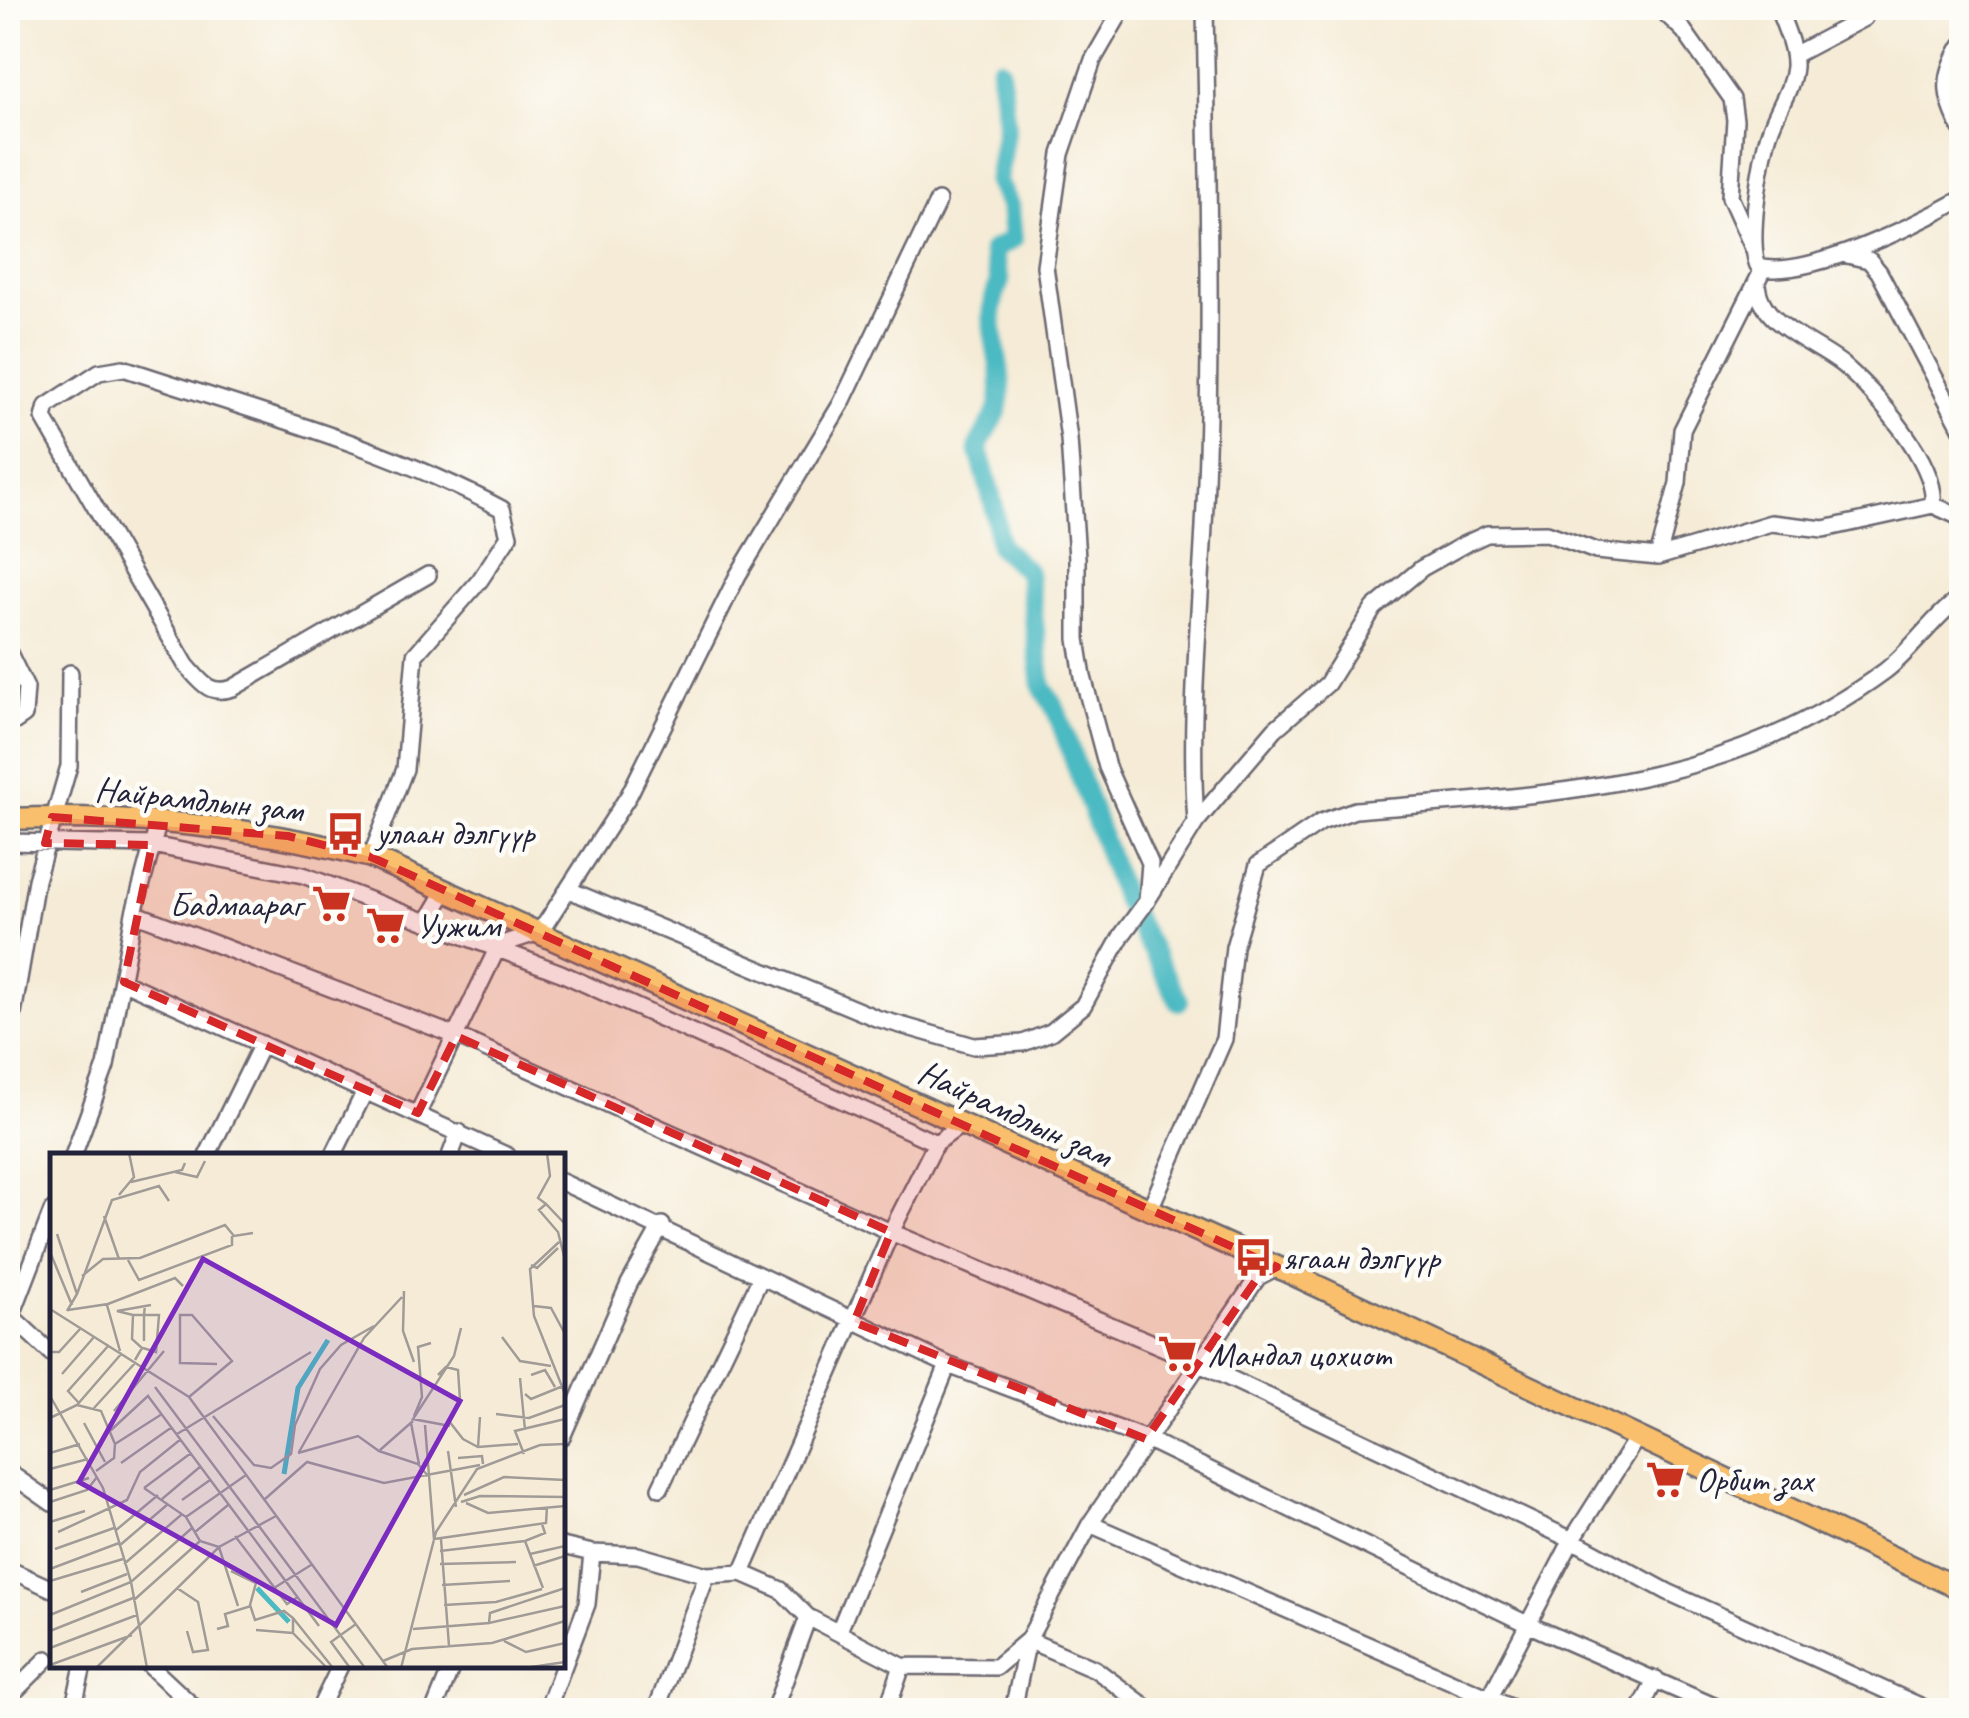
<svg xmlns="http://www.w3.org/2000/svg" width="1969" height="1718" viewBox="0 0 1969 1718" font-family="Caveat,sans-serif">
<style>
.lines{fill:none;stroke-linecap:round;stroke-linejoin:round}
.river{stroke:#4cbac2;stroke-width:20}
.minor-casing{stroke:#6c6871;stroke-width:20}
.major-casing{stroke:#6c6871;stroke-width:25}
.minor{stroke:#fff;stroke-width:15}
.major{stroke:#f9bf6d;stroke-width:20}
.marked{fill:#d62828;fill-opacity:0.2;stroke:#d62828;stroke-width:8;stroke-dasharray:20 12;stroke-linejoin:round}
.labels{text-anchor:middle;stroke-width:9;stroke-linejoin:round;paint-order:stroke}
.street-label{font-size:35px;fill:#22223b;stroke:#fdfcf7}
.poi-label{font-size:35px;fill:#22223b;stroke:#fdfcf7;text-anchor:start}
.inset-river{fill:none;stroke:#4cbac2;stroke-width:5}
.inset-road{fill:none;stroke:#a19b98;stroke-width:2.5}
.view{fill:#7b2cbf;fill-opacity:0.15;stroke:#7b2cbf;stroke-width:5}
.inset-edge{fill:none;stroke:#22223b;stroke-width:5}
</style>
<rect width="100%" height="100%" fill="#fdfcf7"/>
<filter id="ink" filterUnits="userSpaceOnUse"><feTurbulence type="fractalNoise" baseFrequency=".01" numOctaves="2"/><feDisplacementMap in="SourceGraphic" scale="20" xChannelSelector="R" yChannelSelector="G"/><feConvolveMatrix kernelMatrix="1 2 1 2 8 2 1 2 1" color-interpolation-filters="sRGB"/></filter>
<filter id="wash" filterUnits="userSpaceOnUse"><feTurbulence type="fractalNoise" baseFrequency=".0048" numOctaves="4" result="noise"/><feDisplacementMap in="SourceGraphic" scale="40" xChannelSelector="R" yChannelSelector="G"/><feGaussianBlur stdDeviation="2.25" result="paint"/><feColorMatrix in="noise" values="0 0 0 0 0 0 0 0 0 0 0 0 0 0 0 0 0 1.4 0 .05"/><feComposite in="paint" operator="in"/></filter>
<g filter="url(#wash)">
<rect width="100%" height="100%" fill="#f5ebd6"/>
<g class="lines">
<!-- river -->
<path class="river" d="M1000,68l6,58 -9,56 13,25 3,32 -21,12 8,31c-21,39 8,83 -1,124 -3,13 -16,28 -21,42l16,58 5,40 29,26 14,115 14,23 67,186 56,105"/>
</g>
</g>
<g filter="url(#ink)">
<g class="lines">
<defs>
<path id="minor" d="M1660,8l24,23 48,68 3,21 -5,77 23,51
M1778,8c6,18 17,39 16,59 -2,23 -17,42 -24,64 -9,24 -24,118 -11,136 47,13 160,-44 203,-68
M1962,45c-20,32 -18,52 0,85
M1794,55l70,-37
M1843,254l26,6 10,12 83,157
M1757,282c1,43 58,60 86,83 32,27 95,98 90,140
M1658,557l20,-74 4,-53 81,-161
M8,651l18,37 -2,27 -16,11
M1196,822c-7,-100 3,-196 8,-296 9,-172 4,-346 1,-518
M8,842l144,3 151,30 258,98 375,170
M371,857l34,-88 10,-114 65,-75 29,-44 -7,-27c-117,-63 -253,-99 -379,-141l-24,4 -52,34 -3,12 142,247c15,17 23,31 47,23l195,-113
M569,890l307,128 98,28 49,-3 28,-11 32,-26 39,-71 25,-34 3,-38 -43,-96 -24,-90 -6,-38v-81l-8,-119 -24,-173 16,-112 32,-94 30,-52
M1148,899l48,-77 79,-93 52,-45 47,-76 48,-40 43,-24 22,-10 60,-1 49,18 62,6 113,-34 53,6 109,-24 29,13
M134,913l322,123 435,196 283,120 398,188 96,52 261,118
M427,922l19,-32
M124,982l384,174
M8,1043l28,-163 33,-114 1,-93
M418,1113l81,-168 37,-12 10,-10 83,-128 109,-220 103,-171 97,-203
M73,1156l33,-90 28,-153 24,-89
M207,1156l55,-112
M333,1156l32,-65
M450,1156l9,-24
M562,1182l386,183 198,74 381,185 196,86
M1149,1211l75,-172 10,-92 24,-82 63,-43 34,-12c193,-16 366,-19 530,-139 28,-21 47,-54 77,-74
M8,1313l44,41
M12,1315l40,-104
M562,1437l67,-153 33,-59
M8,1472l44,31
M660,1488l100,-209
M1090,1524l427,186
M562,1546l30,7 46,2 69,20 35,-2 39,17 27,27 94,49 94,1 32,-27
M8,1569l44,20
M742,1573l149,-341 45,-89 26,-19
M839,1631l109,-266
M1028,1640l67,29 55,41
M150,1666l47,44
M8,1698l39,-39
M1489,1699l83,-159 64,-101
M73,1710l10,-44
M319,1710l21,-44
M434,1710l18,-44
M547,1710l40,-106 5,-51
M656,1710l51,-135
M774,1710l34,-93
M887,1710l15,-44
M1013,1710l15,-70 62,-116 168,-247 19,-10
M1309,1710h1
M1640,1710l16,-31"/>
<path id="major" d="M8,819c121,-5 246,8 363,38l906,410 685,323"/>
</defs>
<!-- minor casing -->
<use href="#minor" class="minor-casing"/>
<!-- major casing -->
<use href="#major" class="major-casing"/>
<!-- minor -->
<use href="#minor" class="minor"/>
<!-- major -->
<use href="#major" class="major"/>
</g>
</g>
<!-- marked area -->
<path class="marked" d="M52,817l236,19 83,21 906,410 -19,10 -112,162 -292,-117 37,-90 -305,-138 -130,-58 -38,77 -294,-131 28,-137 -107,-2z"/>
<!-- icons -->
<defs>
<symbol id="bus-bare" viewBox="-9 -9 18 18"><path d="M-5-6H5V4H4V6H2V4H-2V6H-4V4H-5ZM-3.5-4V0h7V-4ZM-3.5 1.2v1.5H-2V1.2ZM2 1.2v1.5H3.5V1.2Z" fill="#c8321e" stroke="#fdfcf7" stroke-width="2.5" paint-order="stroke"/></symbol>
<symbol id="supermarket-bare" viewBox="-9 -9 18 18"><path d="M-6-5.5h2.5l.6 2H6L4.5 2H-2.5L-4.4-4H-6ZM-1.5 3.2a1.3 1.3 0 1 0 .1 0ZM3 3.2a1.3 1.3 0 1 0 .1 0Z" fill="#c8321e" stroke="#fdfcf7" stroke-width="2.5" paint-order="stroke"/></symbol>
</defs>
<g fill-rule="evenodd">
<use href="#bus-bare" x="318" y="804" width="55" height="55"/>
<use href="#supermarket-bare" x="304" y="876" width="55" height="55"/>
<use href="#supermarket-bare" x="358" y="898" width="55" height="55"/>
<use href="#bus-bare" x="1226" y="1230" width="55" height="55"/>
<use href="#supermarket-bare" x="1150" y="1326" width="55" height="55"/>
<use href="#supermarket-bare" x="1638" y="1452" width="55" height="55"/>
</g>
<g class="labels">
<!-- street labels -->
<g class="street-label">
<text transform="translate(199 799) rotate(6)" y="12">Найрамдлын зам</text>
<text transform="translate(1015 1113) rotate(25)" y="12">Найрамдлын зам</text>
</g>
<!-- poi labels -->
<g class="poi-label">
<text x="376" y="844">улаан дэлгүүр</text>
<text x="302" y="916" text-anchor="end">Бадмаараг</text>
<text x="416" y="937">Уужим</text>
<text x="1283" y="1269">ягаан дэлгүүр</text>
<text x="1208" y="1366">Мандал цохиот</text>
<text x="1696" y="1491">Орбит зах</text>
</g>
</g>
<!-- overview -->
<g transform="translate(50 1153)">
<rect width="515" height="515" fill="#f5ebd6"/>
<path class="inset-river" d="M234,321l14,-86 30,-48M207,435l32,34"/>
<path class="inset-road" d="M125,19l22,5 8,-16M81,29l51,-12 3,-7M69,42l15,-18 -5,-24M496,51l-8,-6 12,-22 -3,-23M54,63l15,43M515,71l-19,-20 -7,6 19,22 7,28M7,81l20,60 -10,17M509,89l-29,27 4,47 31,78M0,99l22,53M78,107l11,20 93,-35v-9M481,112l6,3 21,-20M32,123l21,-17 37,-1 85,-33 9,11 19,-3M354,138l-1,40 11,31M27,141l35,-94 47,-14 10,15M57,152l13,46M484,153l17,2 14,26M0,156l139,88 199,271M18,157l40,-6 67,-26 8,8M83,162l-16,-4 34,-6M452,184l18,24 31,5M93,195l13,4 3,-37h-15l1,-10M0,199h9l21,-23M85,207l7,-12 -10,-9 1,-24h11v26M12,221l32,-37M388,222l8,-8 12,3 2,30 -11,21 14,18 15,8 40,-3M481,222l14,-5 10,17M470,225l5,52M105,234l210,281M475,241l6,5 32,-13M0,243l53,92 28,94 16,86M98,243l171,230M139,244l43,-36 -40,-46h-12v48l37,1M28,249l-10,-11 41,-46M27,252l24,6 14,33 -1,14 -18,13M44,255l42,-46M64,258l50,-60M446,261l33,4 36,-13M163,263l41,49 17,3 20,-14 4,-29 25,-56 21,-24 33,-19M364,263l8,-19 -4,-50 13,-4M0,265l27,-13 45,-52M34,270l21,39M361,270l8,41M375,272l9,114 112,-16 1,-16M400,273l-37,-7 41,-63 7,-28M60,278l39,-36M127,281l134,-82M65,291l47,-30M428,294l2,-30M330,297l33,-29M398,298l8,56M249,299l65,-114 38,-41M0,300l30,-9M248,300l60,-17 21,15 39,13 10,12M474,301l-9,-23 50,-12M408,305l24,-2 1,8M71,310l51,-36M0,316l38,-10M94,335l42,29 14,24 19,6 19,59M94,335l47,-35M0,337l39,-12M414,342l40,-18 61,3M112,346l39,-33M215,346l42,-37 77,21 96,-18M132,347l28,-20M0,349l37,-12 10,-13M411,349l19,-6 85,1M416,350l22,10 77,-7M136,364l60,-42M0,369l35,-11M65,378l43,-36M8,379l69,-32 13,-28 41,-33M145,379l33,-27M185,383l52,68 11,-7M391,386l8,107M475,388l18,47M69,393l49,-42M5,396l59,-21M390,398l85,-10 20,-8 -3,-9M480,401l35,-8M74,411l57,-49M390,411l76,-2M483,413l32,-10M0,416l69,-26M181,418l25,12 -6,22 5,15 29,-9 9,7v15l34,35M0,428l73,-22M392,432l68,-4M127,435l21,14 10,48 -15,2 -6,-21M224,435l37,-23M31,439l46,-18M84,447l66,-59M394,452l52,-3 46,-13M0,462l81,-33 61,-54M243,465l40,50M439,470l76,-17M167,476l11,-3 -3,-12 26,-8M363,476l76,-6 1,-10 75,-25M206,477l37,3M0,478l83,-33M454,488l22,11 39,-9M0,495l87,-33M333,508l29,-12 80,-6 73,-22M0,512l82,-30M46,515l123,-121 57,-31M300,515l-19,-26 25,-18M351,515l35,-136 41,-63 63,-24 25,-1M475,515l40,-6"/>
<path class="view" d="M153,106l257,142 -124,224 -257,-143z"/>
<rect width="515" height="515" class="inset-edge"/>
</g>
<!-- margin -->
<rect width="1969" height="1718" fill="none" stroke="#fdfcf7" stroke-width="40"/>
</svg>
